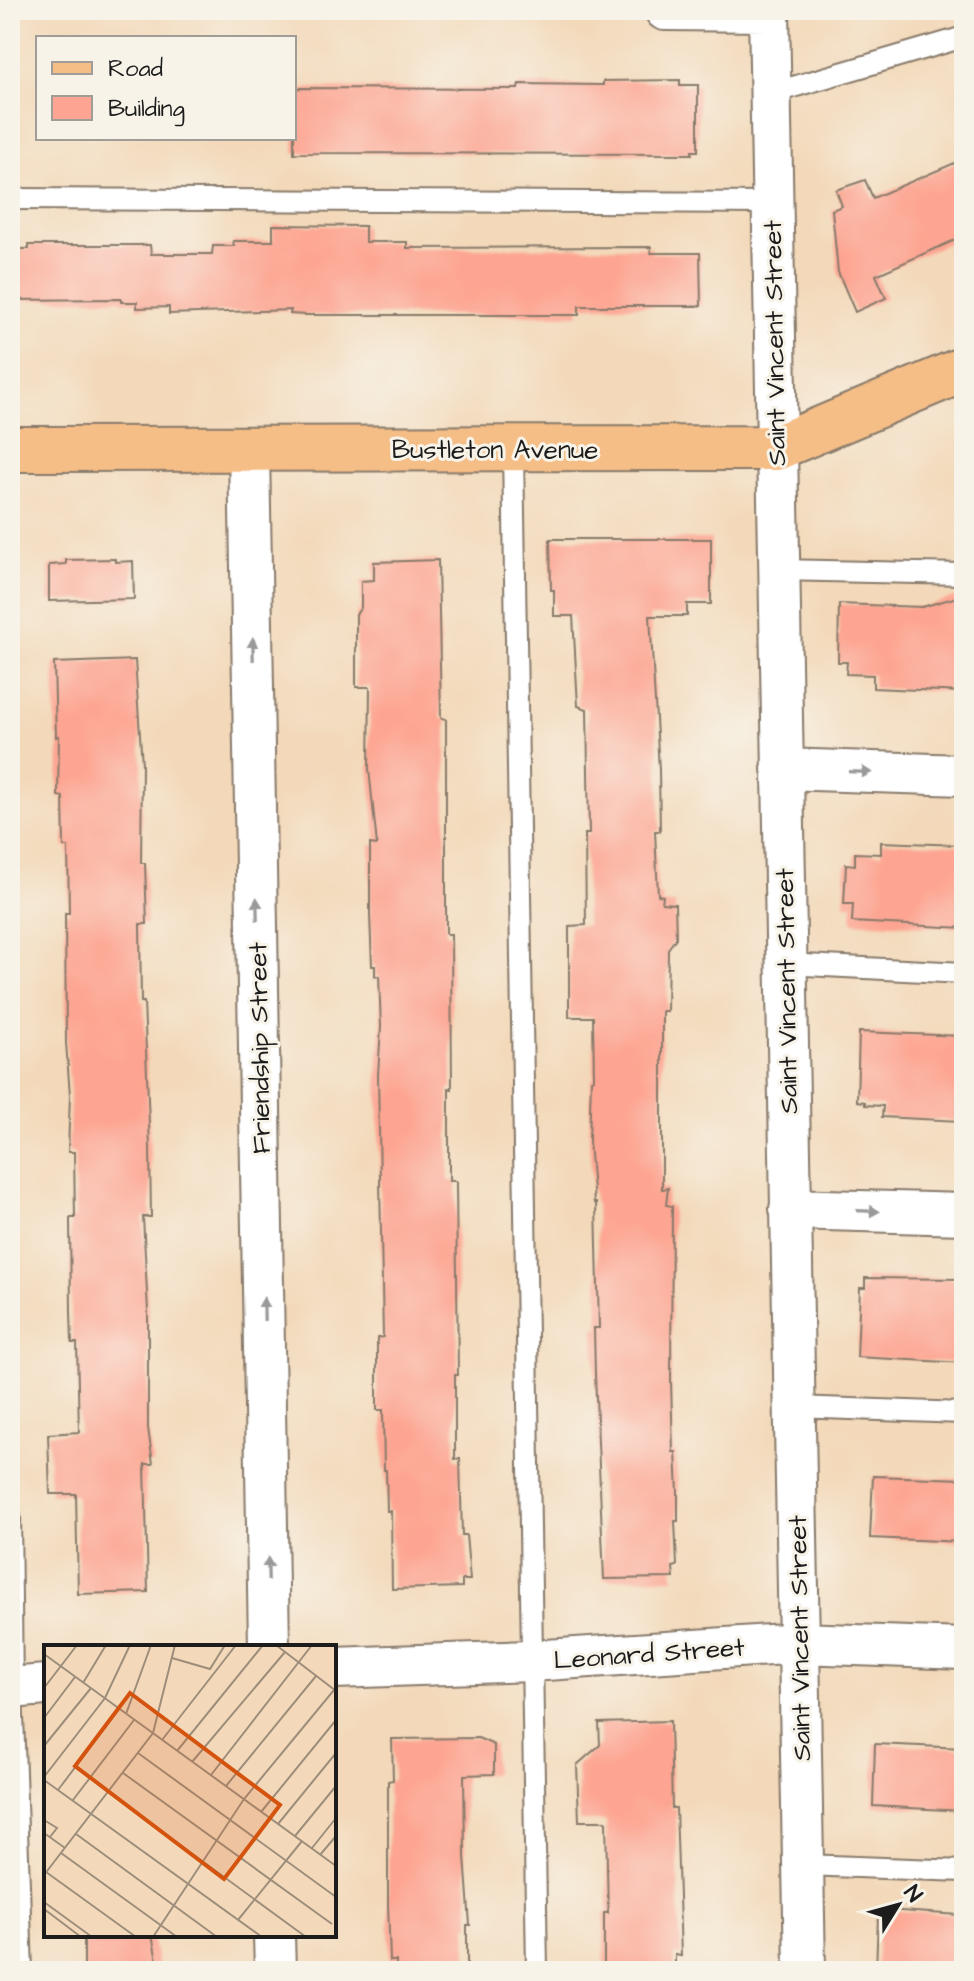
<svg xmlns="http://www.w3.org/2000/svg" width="974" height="1981" viewBox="0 0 974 1981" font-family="'Architects Daughter',sans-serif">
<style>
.building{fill:#fda592}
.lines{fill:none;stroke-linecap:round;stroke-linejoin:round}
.lane-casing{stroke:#887a6b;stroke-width:24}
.street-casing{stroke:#887a6b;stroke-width:44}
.primary-casing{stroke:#887a6b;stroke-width:48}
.lane{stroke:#fff;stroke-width:20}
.street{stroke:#fff;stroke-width:40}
.primary{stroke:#f6be87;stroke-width:44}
.oneway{fill:#999}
.labels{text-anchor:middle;stroke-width:6;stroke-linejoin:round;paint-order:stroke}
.street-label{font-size:26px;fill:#1c1c1c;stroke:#f7f3e8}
.inset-road{fill:none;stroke:#9d8d7b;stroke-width:2}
.view{fill:#d4530e;fill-opacity:0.15;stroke:#d4530e;stroke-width:4}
.inset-edge{fill:none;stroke:#1c1c1c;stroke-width:4}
</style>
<rect width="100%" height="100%" fill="#f7f3e8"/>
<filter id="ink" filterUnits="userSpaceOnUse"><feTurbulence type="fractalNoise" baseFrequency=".0125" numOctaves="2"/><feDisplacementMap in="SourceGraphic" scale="16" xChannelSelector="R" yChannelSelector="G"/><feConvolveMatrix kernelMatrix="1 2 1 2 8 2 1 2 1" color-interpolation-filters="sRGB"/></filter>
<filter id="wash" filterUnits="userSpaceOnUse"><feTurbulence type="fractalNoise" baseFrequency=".006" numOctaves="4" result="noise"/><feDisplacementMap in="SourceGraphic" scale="32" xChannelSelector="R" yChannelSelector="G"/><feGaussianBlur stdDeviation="1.8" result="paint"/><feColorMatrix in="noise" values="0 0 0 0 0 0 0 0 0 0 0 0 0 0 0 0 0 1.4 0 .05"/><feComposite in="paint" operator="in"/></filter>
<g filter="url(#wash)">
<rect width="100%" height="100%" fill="#f3d9ba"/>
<g id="blocks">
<!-- building -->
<path class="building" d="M680,80v5h18v66h-6v3l-398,-1v-65l224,1 1,-5 84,1v-4z
M964,159v77l-88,39 10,23 -31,14 -17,-40 -6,-62 10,-4 -6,-16 29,-10 8,18z
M273,225l92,1v16h42v6l244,-1v6h49l1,53h-122v9h-272l-17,-1 1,-4 -122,4v-7l-32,1v-6h-16v-3l-111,1v-51h19v-4h121l1,9h61l1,-8h21l-1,-5h40z
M550,539h161v65h-24v12h-37l9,154 1,61h-5l3,64 5,1 -1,7 13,1 1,34 -8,11 -1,62h-5v178l6,-1 -2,17 6,1 -1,175 2,71h3l2,41v28h-3l2,45 -4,1 1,11 -70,1 -9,-205 -1,-46h5l-3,-125h-2l-5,-62 2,-61 3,-1 -1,-62h-24v-91l17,-1 -1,-91h4l-2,-125 -9,-3 -5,-90h-19v-26h-3z
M115,559v3l18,-1 1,38 -85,2v-36l17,-1v-4z
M438,560l3,158 5,1v215h5l1,155 -3,-1v93h7l2,194h-3v84h5l2,76h4l4,45h-8v7l-70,2 -1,-78h-4l-1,-41h-2l-1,-60h-6v-72l6,-1 -5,-262 3,-48 -2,-51h-4v-10h-3l-2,-51v-71l7,1 -8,-76 1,-82h-14v-73l5,-6v-27l13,-1v-18z
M964,595v97l-91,-4v-13l-27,-1 1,-12h-9l1,-58 83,3z
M135,660l7,105 -1,98h4l2,61h-7l1,78h3l6,146 1,69h-8l5,94v117l5,36h-8l3,128 -70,2 -2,-100h-26l-2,-60 31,-2 -2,-89h-5l-1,-31 -1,-94h5l-1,-66h-6l2,-57 -4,-52 -1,-130h4l-1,-66h-4l-1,-50 -5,-1 1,-60 -3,1 -2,-74z
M881,842l79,3v6l4,1v76l-112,-6 1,-18h-9l2,-40 9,1v-12l26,1z
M859,1032l105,4v77h-4v8l-78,-4 1,-11 -18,-1v-3l-8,-1z
M865,1278l99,1v84l-107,-6 3,-69h5z
M873,1476l91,3v63l-94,-4z
M670,1721l2,87h4l5,148 -6,-1v16h-71v-58h4l-2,-92h-27l-2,-56 23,-20 -1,-22z
M478,1738l16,7v29l-30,1 1,81 5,69h-3v46h-71v-10h-6l-2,-57v-123l5,-1 -1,-41z
M875,1744l89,4v63l-91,-5z
M886,1910l73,5v4h5v52h-88l2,-55h8z
M84,1935h68l7,36h-75z"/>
</g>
</g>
<g filter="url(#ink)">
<use href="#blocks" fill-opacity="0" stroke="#887a6b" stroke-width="2"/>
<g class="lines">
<defs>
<path id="lane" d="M769,94l195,-57
M10,199l761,4
M513,450l24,1521
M778,570l186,4
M785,964l179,9
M794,1407l170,6
M10,1515l2,173 10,283
M804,1865l160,6"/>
<path id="street" d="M665,10l104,1
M769,10l36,1961
M249,448l20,1199
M782,769l182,6
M790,1209l174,5
M334,1668l197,-7 269,-18 164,6
M10,1688l36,-3
M274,1935l1,36"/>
<path id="primary" d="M10,449l766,-1 188,-79"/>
</defs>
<!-- lane casing -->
<use href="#lane" class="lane-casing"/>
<!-- street casing -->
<use href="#street" class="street-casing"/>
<!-- primary casing -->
<use href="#primary" class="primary-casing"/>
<!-- lane -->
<use href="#lane" class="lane"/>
<!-- street -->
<use href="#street" class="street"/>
<!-- primary -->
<use href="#primary" class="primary"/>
</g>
<!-- one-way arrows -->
<defs><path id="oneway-solid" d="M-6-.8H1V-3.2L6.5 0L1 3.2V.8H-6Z" transform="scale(2)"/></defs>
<g class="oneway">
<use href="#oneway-solid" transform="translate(253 649) rotate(-91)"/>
<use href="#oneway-solid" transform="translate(860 772) rotate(2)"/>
<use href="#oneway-solid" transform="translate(257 909) rotate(-91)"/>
<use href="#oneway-solid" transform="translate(868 1211) rotate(2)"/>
<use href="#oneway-solid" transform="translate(264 1309) rotate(-91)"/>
<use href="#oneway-solid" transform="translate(268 1569) rotate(-91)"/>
</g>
</g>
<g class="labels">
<!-- street labels -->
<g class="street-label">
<text transform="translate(774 343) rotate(-91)" y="9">Saint Vincent Street</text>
<text x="495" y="458">Bustleton Avenue</text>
<text transform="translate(786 991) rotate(-91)" y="9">Saint Vincent Street</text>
<text transform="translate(259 1048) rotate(-91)" y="9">Friendship Street</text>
<text transform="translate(799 1638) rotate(-91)" y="9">Saint Vincent Street</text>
<text transform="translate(649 1653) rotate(-4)" y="9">Leonard Street</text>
</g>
</g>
<!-- overview -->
<g transform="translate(44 1645)">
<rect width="292" height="292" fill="#f3d9ba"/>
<path class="inset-road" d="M232,0l60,46M0,9l292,212M128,13l38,11 15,-24M39,38l23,-38M0,43l33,-43M82,69l25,-69M0,73l31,-41M118,95l74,-95M0,101l47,-58M133,106l86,-106M94,108l198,144M148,117l93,-110M79,128l209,151M167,130l101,-130M0,132l61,-79 25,-53M0,135l218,157M182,141l90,-110M14,145l61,-81M64,147l198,145M29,155l61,-80M217,167l75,-92M0,175l13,8 -7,9M234,179l58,-71M0,188l21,15M32,189l141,103M251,191l41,-50M268,203l24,-30M17,208l116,84M276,210l16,-19M2,227l90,65M0,230l109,-142 22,-88M0,257l48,35M0,264l37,28M194,275l64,-79M109,292l91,-138 90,-109"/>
<path class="view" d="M86,48l150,112 -56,74 -149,-113z"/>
<rect width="292" height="292" class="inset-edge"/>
</g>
<!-- margin -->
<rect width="974" height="1981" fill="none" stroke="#f7f3e8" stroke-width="40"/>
<!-- legend -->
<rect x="36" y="36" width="260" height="104" fill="#f7f3e8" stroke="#9f9d96" stroke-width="2"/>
<rect x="52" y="62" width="40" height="12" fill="#f6be87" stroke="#9f9d96" stroke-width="2"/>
<text x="108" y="76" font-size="24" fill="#1c1c1c">Road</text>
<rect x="52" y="96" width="40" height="24" fill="#fda592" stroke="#9f9d96" stroke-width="2"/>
<text x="108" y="116" font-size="24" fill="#1c1c1c">Building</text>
<!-- north arrow -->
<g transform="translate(898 1905) rotate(53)" stroke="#f7f3e8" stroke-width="6" paint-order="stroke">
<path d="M0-6L14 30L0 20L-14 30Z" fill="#1c1c1c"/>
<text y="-12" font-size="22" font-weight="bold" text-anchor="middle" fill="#1c1c1c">N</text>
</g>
</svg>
